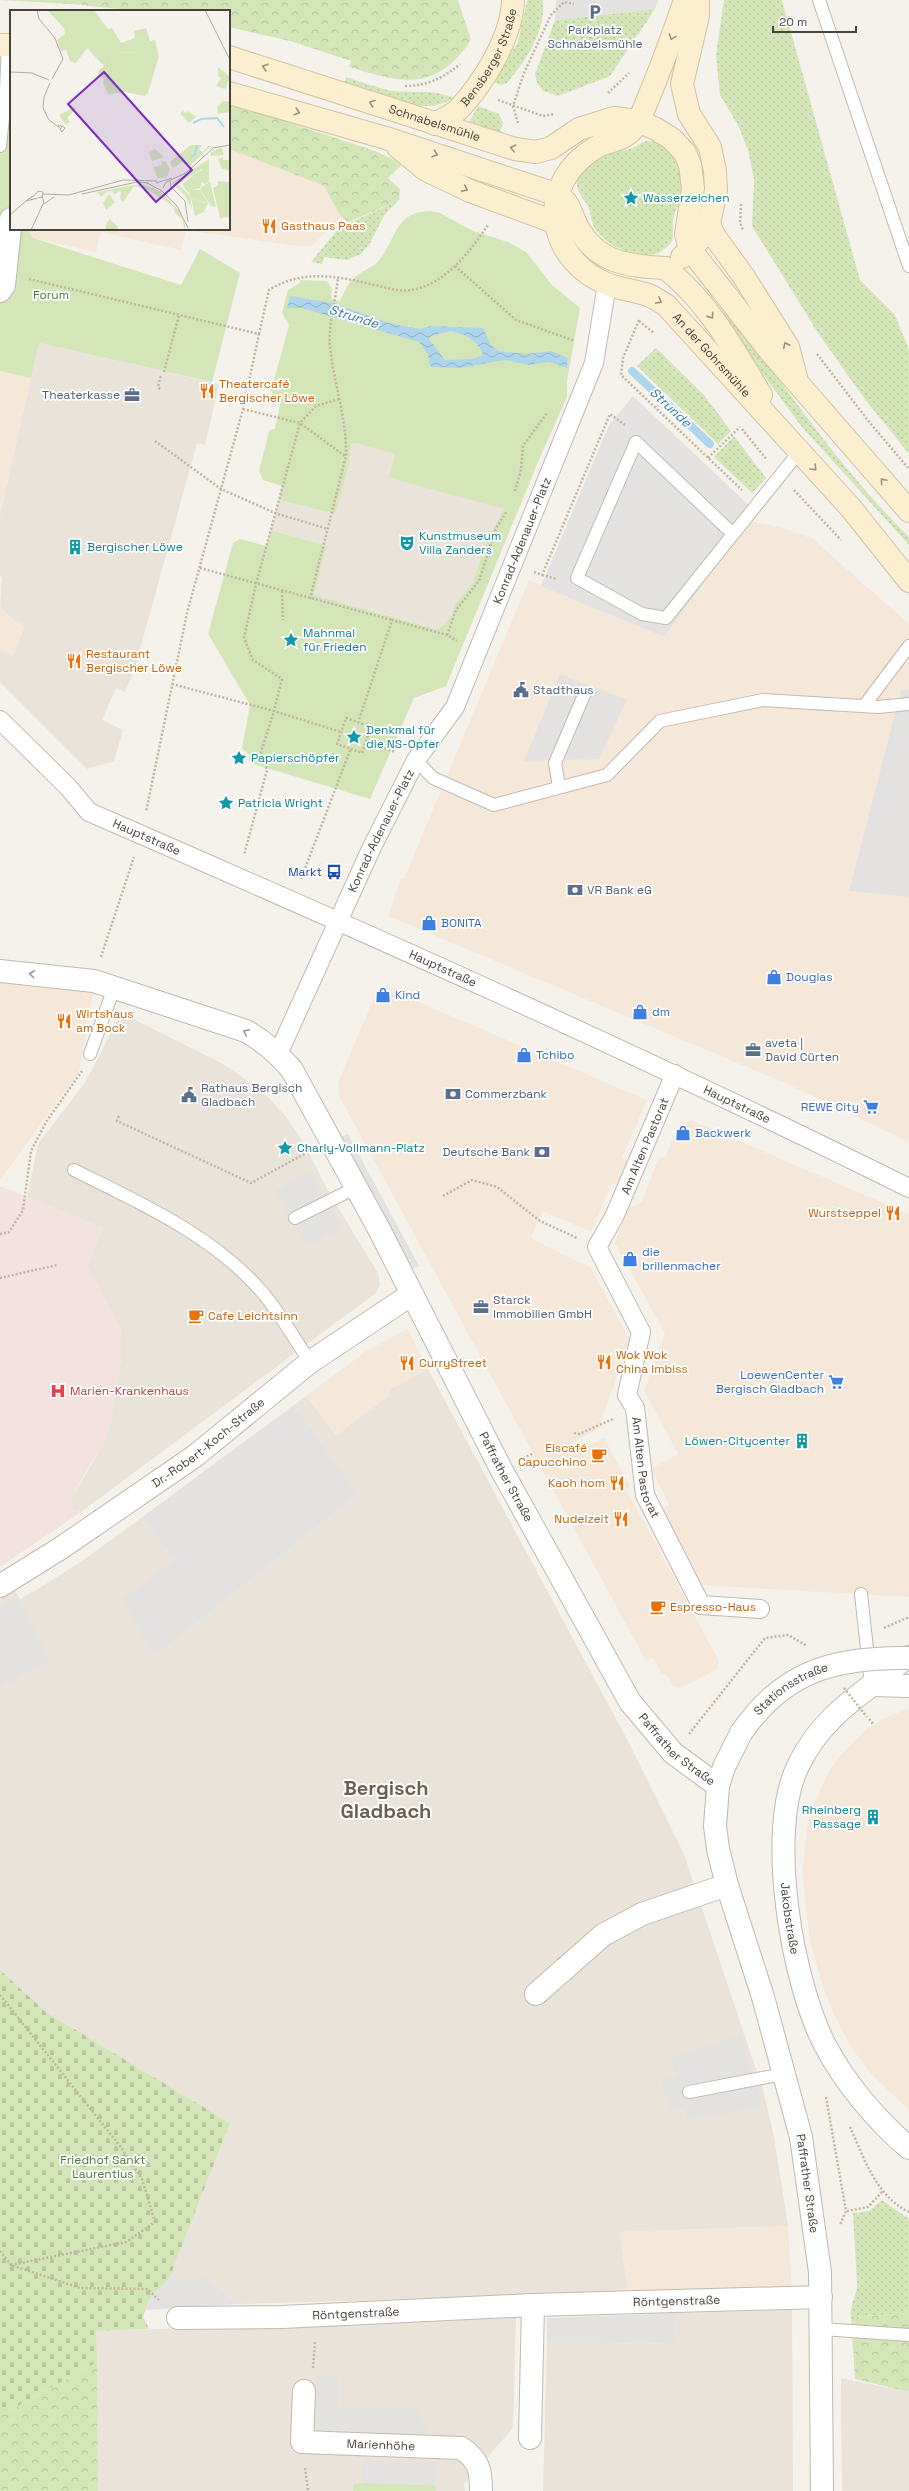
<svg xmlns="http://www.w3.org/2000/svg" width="909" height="2491" viewBox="0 0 909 2491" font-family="'Space Grotesk',sans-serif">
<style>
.residential{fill:#e9e3da}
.commercial{fill:#f5e8d9}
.medical{fill:#f4e2e1}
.grass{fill:url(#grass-dots)}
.forest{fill:url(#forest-crowns)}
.cemetery{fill:url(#cemetery-stones)}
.park{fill:#d4e6b8}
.parking{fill:#e4e2e0}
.water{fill:url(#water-waves);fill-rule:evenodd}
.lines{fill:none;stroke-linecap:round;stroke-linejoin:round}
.stream{stroke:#add6ed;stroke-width:8}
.service-casing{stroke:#c0b9af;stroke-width:14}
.pedestrian-casing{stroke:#c0b9af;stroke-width:20}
.minor-casing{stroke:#c0b9af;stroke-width:24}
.secondary-casing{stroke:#d2c29e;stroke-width:24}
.path{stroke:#c1b4a1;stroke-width:2.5;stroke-dasharray:2 2;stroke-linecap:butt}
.service{stroke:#fff;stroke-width:12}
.pedestrian{stroke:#fff;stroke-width:18}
.minor{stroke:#fff;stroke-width:22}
.secondary{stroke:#fcefcf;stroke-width:22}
.minor-bridge-casing{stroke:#c0b9af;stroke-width:24;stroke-linecap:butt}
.path-bridge{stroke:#c1b4a1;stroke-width:2.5;stroke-dasharray:2 2;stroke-linecap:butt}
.minor-bridge{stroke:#fff;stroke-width:22}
.oneway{stroke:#9a907d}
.oneway2{stroke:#9b9793}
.labels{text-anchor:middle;stroke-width:3.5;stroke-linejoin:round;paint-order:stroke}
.service-label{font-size:12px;fill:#4e5e75;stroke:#fff;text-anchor:start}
.street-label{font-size:12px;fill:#49423a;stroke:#fff}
.culture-label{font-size:12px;fill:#0d838f;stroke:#fff;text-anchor:start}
.food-label{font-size:12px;fill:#c56008;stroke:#fff;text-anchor:start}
.park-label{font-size:12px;fill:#4f792f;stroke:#fff}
.transit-label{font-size:12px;fill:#164399;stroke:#fff;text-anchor:end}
.shop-label{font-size:12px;fill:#366cbe;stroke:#fff;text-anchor:start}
.health-label{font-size:12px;fill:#be3a42;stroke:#fff;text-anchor:start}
.water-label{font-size:13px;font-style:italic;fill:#3478a0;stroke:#fff}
.town-label{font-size:20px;font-weight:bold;fill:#6c6052;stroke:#fff}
.inset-river{fill:none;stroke:#add6ed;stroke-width:2}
.inset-road{fill:none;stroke:#b0aca5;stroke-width:1}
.view{fill:#7b2cbf;fill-opacity:0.15;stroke:#7b2cbf;stroke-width:2}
.inset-edge{fill:none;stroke:#49423a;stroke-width:2}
</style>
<defs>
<pattern id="grass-dots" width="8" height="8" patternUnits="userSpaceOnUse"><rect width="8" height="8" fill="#d4e6b8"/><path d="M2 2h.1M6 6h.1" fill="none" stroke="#b8c69f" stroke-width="1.8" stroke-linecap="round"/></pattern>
<pattern id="forest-crowns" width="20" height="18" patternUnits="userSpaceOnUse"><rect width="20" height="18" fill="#d4e6b8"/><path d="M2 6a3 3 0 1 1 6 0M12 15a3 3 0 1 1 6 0" fill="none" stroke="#b8c69f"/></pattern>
<pattern id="cemetery-stones" width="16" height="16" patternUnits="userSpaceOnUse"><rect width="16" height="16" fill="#d4e6b8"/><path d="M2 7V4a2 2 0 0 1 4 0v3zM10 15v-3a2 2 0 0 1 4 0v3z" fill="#b8c69f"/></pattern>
<pattern id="water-waves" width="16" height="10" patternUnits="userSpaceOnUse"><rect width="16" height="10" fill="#add6ed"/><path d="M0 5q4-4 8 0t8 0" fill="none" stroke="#8fafc1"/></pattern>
</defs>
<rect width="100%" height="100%" fill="#f5f2ec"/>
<!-- residential -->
<path class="residential" d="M39,343l180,41 -14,61 -8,-2 -63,228 -9,21 -9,-4 -14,32 21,10 -9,31 -27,8 -87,-87v-33l13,7 1,-36 -14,-13 2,-30 -2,-1v-61z
M355,443l41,11 -6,24 114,31 -16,29 -15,44 -18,22 -4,12 -12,13 -125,-34 13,-49 -56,-16 8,-30 56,14 16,-70z
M121,1013l102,51 17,11 29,23 17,19 18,26 24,48 50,82 2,12 -4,8 -295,219 -7,-1 -3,-11 34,-59 6,-19 10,-63v-30l-34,-63 16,-38 -76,-31 11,-53 48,-63z
M428,1369l201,374 54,109 80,238 11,47 14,89 -168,6 8,62 -392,10 -28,-26 -39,1 61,-156 -184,-111 -46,-42v-370l15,-9 5,8 18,-10 44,-28 59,-43 33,42 -19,96 204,-162 -65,-89 12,-9 30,39 55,-41 -3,-4z
M792,2310l1,181h-250l4,-149 128,2v-31z
M516,2318l-3,110 -49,56 1,7h-367l-2,-160z
M841,2378l68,14v99h-67z"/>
<!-- commercial -->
<path class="commercial" d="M229,149l95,37 17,31 -29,29h-16l-110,-16 -5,20 -80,-18 -5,20 -63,-14 -6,-9h202z
M0,371l31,7 -31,137z
M750,521l33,7 30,11 96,85v66h-8l-52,201 60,6v245l-124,-59 -397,-167 13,-38 3,1 125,-299 135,57z
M0,607l14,13 11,6 -12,30 -13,-7z
M0,981l94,6 -15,85 -79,108z
M382,989h6l259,111 -25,58 5,3 -10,23 -5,-1 -21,49 -48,-21 -12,26 4,4 56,27 39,72 -32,89 -30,16 5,9 31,-16 26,48 -4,3 93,172 -3,9 -35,18 -8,-2 -6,-11 -6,-2 -8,-16 -7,4 -307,-565 -1,-13 38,-90z
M690,1120l219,94v383l-208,-12 -40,-75 9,-5 -19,-36 27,-15 -34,-64 21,-57 -50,-90 13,-35 14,-6 16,-43 8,-3 11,-29z
M407,1329l21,40 -39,21 2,4 -55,42 -30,-40 59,-44z
M909,1708v402l-37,-35 -21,-28 -17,-33 -10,-24 -14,-48 -8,-72 7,-55 20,-44 11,-15 27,-27 16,-10z
M788,2226l4,63 -164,5 -8,-62z"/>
<!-- medical -->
<path class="medical" d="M0,1186l103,42 -16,38 34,63v30l-10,63 -6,19 -21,34 -13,25 3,11 7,1 -81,55z"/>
<!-- grass -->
<path class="grass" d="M527,0h16c3,31 -16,59 -36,83l-6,2 -8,-3 25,-40z
M724,0h58l78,280 35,35 14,35v104l-45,-56 -46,-65 -66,-107 2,-46 -6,-30 -9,-23 -19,-32 -4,-40z
M655,9l-45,67 -52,20 -15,-5 -6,-8 -2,-9 20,-54z
M346,77c16,5 31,11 47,14 22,2 40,-2 61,7 -33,21 -77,-4 -110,-14z
M478,106l21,8 4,9 -3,11 -31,-12z
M646,141c27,-1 38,32 35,55 -2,9 -8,17 -8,26 -1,7 1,12 -1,19 -17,27 -61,10 -76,-11 -5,-7 -5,-16 -8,-23 -3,-8 -11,-13 -11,-22 -2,-14 20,-29 32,-32 7,-2 15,-2 21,-4 6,-2 10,-6 16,-8z
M399,200l-14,14 -16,31 -8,9 -14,6 -23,-3 -2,7 -11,-2 28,-34z
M729,311c57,77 112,159 180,226v8l-108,-119 -80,-109z
M656,348l48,47 27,36 -13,13 -81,-78z
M734,436l32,42 -14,15 -38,-36z
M882,2200l27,19v94l-58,4c-2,-12 6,-20 6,-33l-4,-71 16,-2z"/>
<!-- forest -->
<path class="forest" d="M0,0h458l13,40c-35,53 -70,43 -122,27l2,-6 -61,-20 -61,-14v-16h-92l-66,-7z
M229,103l146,48 28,13 -15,14 12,11 -1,11 -50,22 -8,-5 -17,-31 -95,-37z
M909,2313v79l-54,-13 -4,-62z
M97,2362l1,129h-98v-75z"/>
<!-- cemetery -->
<path class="cemetery" d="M0,1970l46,42 184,111 -61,156 -20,21 -6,17 6,12 -53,2 1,31 -97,54z"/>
<!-- park -->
<path class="park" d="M0,128l11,8v93h16l6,9 148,47 19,-36 40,24 -28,109 -173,-39 -8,35 -31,-7z
M430,211l10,2 33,18 35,11 18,10 26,33 28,23 -13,73v16l-29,65 -92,224 -32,12 -44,101 -120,-36 -2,-9 -6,-6 8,-43 -42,-71 25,-91 7,-4 26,7 5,-16 56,16 -13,49 119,33 6,1 12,-13 4,-12 18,-22 12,-38 19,-35 -115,-31 6,-24 -40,-11 -4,1 -2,20 -14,50 -56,-14 3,-14 -19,-6 -4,-9 10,-40 6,-3 6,-29 -6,-2 -4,-6 18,-66 -7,-12 6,-23 12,-7v-3l27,1 5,8 -1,10 9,2c4,-8 8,-19 15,-24 8,-7 18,-9 25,-18 17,-22 15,-47 50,-48z
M363,2483l72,2 1,6h-83v-6z"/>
<!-- parking -->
<path class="parking" d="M556,0h102v2l-3,7 -100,11z
M633,396l123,116 -92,125 -123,-51 68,-161z
M560,674l67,26 -28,59 -75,2z
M901,690h8v207l-60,-6z
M348,1134l71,132 -6,3 -72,-132z
M309,1172l33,57 -36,17 -31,-56z
M294,1405l65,89 -204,162 -33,-57 52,-39 -33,-42z
M17,1597l33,64 -50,27v-81z
M741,2035l22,72 -76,12 -3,-11 -13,3 -10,-30 16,-5 -7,-18z
M208,2278l28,26 -90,6 3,-10 20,-21z
M675,2313v31l-128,-2v-24z
M339,2375v34h78l13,25h-107l-5,-3 -2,-55z
M362,2460l74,2 -1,23 -72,-2z"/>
<!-- water -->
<path class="water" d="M290,296l43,7 56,20 31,6 11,-3 52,2 8,17 8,6 27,3 25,-3 17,7 -1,10 -18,-6 -20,3 -24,-5 -46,8 -27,-1 -3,-3 -1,-10 -9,-12 -117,-34h-15zM450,331c15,3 28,9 33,24l-10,4 -28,1 -16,-21 2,-3z"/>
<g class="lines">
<!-- stream -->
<path class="stream" d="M632,371l78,73"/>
<defs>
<path id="service" d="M819,0l90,266
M0,146l6,-56 2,-45
M733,534l-97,-92 -59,136 65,36 24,4 133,-166
M864,706l45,-60
M416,760l17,18 61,27 113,-30 53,-54 103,-21 115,7 31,-3
M559,787l-4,-24 29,-68
M90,1054l24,-66
M74,1170c66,33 139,65 188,122 18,21 33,48 48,70
M295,1218l60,-30
M861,1594l10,91
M689,2092l94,-18
M822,2329l87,6"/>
<g id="pedestrian">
<path id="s1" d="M0,720l68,67 21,25c276,120 550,242 820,376"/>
<path id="s2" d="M278,1054l93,-205 45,-89 39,-53 139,-344 13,-79"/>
<path id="s3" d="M675,1074l-61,143 -17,30 44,85 -14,63 8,13 10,87 56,110 59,4"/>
</g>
<g id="minor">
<path d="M0,291l4,-6 7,-66"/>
<path id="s4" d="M0,971l94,10 152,50c19,11 32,22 46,39l88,161 121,238 129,233 43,51 45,33"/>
<path id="s5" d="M0,1586l61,-38 134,-92 115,-94 102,-68"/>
<path id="s6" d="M909,1657c-10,5 -20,15 -29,22 -35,26 -62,46 -82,87 -32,65 -6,216 27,279 19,37 53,77 84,103"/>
<path d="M871,1685l38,1"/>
<path id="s7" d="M741,1733l-17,34 -6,19 -3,40 3,23 9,36 36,112 38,140 19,135 2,219"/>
<path d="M536,1994l67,-59 39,-21 85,-29"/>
<path id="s8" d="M178,2318l104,-1 251,-12 288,-8"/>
<path id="s9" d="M304,2391l-2,51 159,6c18,12 20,22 20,43"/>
<path d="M530,2438l3,-133"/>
</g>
<g id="secondary">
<path id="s10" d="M685,0c-11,32 -22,63 -35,94 -5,12 -9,25 -17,35 -8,10 -22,12 -33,16 -9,5 -17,11 -24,18 -39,42 -20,100 31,121 12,5 26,6 38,10 8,2 15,8 21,11l184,202 59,74"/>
<path d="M0,45h11"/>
<path id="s11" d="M229,57l286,92 21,3 15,-4 28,-19 35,-11 24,3 18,8 16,10 13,14 5,12 3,23 -7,46 4,15 79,101 140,161"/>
<path d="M229,93l157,45 172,57c12,8 13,19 19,31 20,37 50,40 88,42"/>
<path id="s12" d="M435,124c8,-5 18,-9 24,-15 25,-27 53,-72 54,-109"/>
<path d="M398,147l28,23 44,21 84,31"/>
<path d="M709,224l6,13 29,40 44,70 8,30"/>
<path d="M682,257l21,-21 6,-12 7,-34 -1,-19 -5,-24 -21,-33 -7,-30 16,-68v-16"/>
<path d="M665,268c43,33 69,82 96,127"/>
</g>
</defs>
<!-- service casing -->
<use href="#service" class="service-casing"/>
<!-- pedestrian casing -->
<use href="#pedestrian" class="pedestrian-casing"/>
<!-- minor casing -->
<use href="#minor" class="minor-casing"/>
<!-- secondary casing -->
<use href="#secondary" class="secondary-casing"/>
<!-- path -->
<path class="path" d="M405,86c22,0 38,-8 55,-22
M608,93l21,-20
M498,100l45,16 11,-2
M518,123l-5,-17 11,-33 27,-58 13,-13 10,2
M741,204l-1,19 3,7
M455,266l61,54 59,21
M29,279l230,55 -16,75 -56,204 -41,199
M639,320l-16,38 -2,17 121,115
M639,321l15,12
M259,334l10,-44c33,-21 68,-14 106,-5 14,3 26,8 41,4 31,-7 55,-39 72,-64
M817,354l53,69 39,46
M164,372l15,-57
M160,389l-2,-2 3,-12
M339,399l-23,7 -16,17 -44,161 -12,54 9,22 29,19 -8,32 67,21
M243,409l57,14 45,33
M742,429l25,31
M155,441l66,48 54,24 53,16
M708,458l32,-31
M794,490l47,50
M515,491l6,-21 2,-24 24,-33
M200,568l192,52
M534,572l8,3 68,-161 15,11
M542,575l15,4
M282,591l1,29
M310,599l36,-143c1,-37 -12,-72 -16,-109 -2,-23 6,-47 8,-70
M447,635l9,-25 23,-29 17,-53 11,-17
M172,684l102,27 -13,41 6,18 -23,85
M346,718l25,9 -9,26 -25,-9z
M358,723l34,-103 55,15 10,6
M366,741l29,11
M301,879l50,-131
M101,957l33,-100
M119,1116l-2,5 134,62 57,-31
M443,1196l29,-16 25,7 43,34 37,17
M0,1234l9,-2 14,-22 8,-59 15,-29 36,-51
M0,1278l57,-13
M574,1433l5,1 34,-15
M523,1458l11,-5
M884,1628l25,-11
M869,1719l5,6
M689,1734l76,-96 23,-3 19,11
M0,1995l120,151 22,33 13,43 -29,20 -115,23
M826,2097l20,114 -6,14
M850,2127c14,31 26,69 59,85
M847,2211l21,-4 15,-16
M0,2251l11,14 69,23 67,1 13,12
M313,2368l2,-27
M305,2468l3,23"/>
<!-- service -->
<use href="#service" class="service"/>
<!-- pedestrian -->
<use href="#pedestrian" class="pedestrian"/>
<!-- minor -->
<use href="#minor" class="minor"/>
<!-- secondary -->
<use href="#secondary" class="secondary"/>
<defs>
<g id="minor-bridge">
<path id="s13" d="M741,1733c43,-63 95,-76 168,-75"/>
</g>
</defs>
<!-- minor-bridge casing -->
<use href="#minor-bridge" class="minor-bridge-casing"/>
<!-- path-bridge -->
<path class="path-bridge" d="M844,1688l23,29"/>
<!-- minor-bridge -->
<use href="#minor-bridge" class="minor-bridge"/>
</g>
<!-- one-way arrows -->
<defs><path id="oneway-chevron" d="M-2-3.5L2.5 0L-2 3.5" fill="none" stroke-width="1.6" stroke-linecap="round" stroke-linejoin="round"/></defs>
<g class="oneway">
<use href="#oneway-chevron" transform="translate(672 37) rotate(110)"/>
<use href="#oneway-chevron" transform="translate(265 67) rotate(-164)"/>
<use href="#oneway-chevron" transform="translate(372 103) rotate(-161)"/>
<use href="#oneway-chevron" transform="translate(297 112) rotate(17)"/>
<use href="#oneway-chevron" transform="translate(513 148) rotate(-166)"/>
<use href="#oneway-chevron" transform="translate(435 154) rotate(18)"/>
<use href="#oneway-chevron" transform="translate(465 189) rotate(25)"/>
<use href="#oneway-chevron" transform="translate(659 301) rotate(30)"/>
<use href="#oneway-chevron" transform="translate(711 316) rotate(55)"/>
<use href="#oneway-chevron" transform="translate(786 345) rotate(-116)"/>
<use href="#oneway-chevron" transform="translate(814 468) rotate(47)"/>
<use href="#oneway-chevron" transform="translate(883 481) rotate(-131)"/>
</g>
<g class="oneway2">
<use href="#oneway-chevron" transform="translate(32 974) rotate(-174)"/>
<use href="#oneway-chevron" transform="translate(246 1032) rotate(-155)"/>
</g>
<!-- icons -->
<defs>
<symbol id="parking-bare" viewBox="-9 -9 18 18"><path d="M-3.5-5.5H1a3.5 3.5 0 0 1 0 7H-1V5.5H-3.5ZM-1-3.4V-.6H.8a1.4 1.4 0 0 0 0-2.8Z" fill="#5c6f8a" stroke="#fff" stroke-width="2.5" paint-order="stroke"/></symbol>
<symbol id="sight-bare" viewBox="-9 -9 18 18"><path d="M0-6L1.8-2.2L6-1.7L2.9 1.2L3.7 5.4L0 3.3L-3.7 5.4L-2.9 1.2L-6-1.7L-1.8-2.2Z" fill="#0f9aa8" stroke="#fff" stroke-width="2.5" paint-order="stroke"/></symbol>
<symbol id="restaurant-bare" viewBox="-9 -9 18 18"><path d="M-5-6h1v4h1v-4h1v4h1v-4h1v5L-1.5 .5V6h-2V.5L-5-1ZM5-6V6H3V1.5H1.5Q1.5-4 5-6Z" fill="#e8710a" stroke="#fff" stroke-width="2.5" paint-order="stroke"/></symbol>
<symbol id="office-bare" viewBox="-9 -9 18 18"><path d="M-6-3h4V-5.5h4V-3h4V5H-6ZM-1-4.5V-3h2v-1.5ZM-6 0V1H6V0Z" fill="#5c6f8a" stroke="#fff" stroke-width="2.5" paint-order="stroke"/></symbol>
<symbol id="theatre-bare" viewBox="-9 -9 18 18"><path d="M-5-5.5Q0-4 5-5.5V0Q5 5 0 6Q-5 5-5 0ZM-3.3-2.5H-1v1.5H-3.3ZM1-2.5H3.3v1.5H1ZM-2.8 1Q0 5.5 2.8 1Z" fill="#0f9aa8" stroke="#fff" stroke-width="2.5" paint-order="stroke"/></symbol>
<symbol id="building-bare" viewBox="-9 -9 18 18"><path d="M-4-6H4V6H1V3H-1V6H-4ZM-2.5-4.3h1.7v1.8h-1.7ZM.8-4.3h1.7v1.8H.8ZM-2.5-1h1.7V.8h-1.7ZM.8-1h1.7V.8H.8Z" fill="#0f9aa8" stroke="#fff" stroke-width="2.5" paint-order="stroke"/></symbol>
<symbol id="civic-bare" viewBox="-9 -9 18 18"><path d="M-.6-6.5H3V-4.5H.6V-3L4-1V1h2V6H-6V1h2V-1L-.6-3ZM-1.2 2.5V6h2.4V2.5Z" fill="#5c6f8a" stroke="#fff" stroke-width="2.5" paint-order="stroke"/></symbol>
<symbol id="bus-bare" viewBox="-9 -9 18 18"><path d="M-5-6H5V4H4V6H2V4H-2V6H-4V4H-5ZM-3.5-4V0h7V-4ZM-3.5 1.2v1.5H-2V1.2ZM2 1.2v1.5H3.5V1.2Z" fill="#1a4fb4" stroke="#fff" stroke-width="2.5" paint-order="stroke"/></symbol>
<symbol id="bank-bare" viewBox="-9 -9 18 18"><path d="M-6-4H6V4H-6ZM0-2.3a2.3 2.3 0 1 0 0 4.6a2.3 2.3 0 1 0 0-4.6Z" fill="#5c6f8a" stroke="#fff" stroke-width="2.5" paint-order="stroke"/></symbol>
<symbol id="shop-bare" viewBox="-9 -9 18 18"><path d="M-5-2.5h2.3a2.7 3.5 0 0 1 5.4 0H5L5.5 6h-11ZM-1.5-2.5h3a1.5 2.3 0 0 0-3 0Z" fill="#3f7fe0" stroke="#fff" stroke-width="2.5" paint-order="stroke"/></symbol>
<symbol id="supermarket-bare" viewBox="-9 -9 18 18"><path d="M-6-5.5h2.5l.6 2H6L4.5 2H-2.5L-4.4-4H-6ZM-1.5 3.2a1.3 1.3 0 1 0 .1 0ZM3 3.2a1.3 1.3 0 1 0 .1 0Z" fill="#3f7fe0" stroke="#fff" stroke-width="2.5" paint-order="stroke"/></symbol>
<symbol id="cafe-bare" viewBox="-9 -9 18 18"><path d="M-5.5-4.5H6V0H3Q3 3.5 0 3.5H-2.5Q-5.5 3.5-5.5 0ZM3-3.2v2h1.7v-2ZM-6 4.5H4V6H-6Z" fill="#e8710a" stroke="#fff" stroke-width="2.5" paint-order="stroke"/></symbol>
<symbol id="hospital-bare" viewBox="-9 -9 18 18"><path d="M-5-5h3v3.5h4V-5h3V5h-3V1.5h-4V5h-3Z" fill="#e0444e" stroke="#fff" stroke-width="2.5" paint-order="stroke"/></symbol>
</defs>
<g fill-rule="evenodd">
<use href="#parking-bare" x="584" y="1" width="22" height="22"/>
<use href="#sight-bare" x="620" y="187" width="22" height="22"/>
<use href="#restaurant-bare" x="258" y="215" width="22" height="22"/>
<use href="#restaurant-bare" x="196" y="380" width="22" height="22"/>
<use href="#office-bare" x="121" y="384" width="22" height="22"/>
<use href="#theatre-bare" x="396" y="532" width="22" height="22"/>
<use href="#building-bare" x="64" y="536" width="22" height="22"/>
<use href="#sight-bare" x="280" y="629" width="22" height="22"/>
<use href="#restaurant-bare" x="63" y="650" width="22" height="22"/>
<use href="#civic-bare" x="510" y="679" width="22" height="22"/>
<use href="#sight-bare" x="343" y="726" width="22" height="22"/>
<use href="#sight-bare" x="228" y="747" width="22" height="22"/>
<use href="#sight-bare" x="215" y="792" width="22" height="22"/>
<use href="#bus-bare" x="323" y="861" width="22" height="22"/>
<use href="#bank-bare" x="564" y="879" width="22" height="22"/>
<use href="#shop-bare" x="418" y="912" width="22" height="22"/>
<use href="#shop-bare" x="763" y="966" width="22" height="22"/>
<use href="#shop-bare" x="372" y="984" width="22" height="22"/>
<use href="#shop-bare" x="629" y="1001" width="22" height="22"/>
<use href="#restaurant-bare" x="53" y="1010" width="22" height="22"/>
<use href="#office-bare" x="742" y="1039" width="22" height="22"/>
<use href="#shop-bare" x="513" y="1044" width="22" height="22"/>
<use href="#bank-bare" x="442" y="1083" width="22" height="22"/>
<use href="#civic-bare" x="178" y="1084" width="22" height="22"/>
<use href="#supermarket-bare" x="860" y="1096" width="22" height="22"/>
<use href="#shop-bare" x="672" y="1122" width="22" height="22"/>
<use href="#sight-bare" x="274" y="1137" width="22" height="22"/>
<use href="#bank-bare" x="531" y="1141" width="22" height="22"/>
<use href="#restaurant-bare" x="882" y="1202" width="22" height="22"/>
<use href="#shop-bare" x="619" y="1248" width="22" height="22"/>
<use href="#office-bare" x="470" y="1296" width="22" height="22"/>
<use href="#cafe-bare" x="185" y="1305" width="22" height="22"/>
<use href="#restaurant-bare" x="593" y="1351" width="22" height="22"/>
<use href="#restaurant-bare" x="396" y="1352" width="22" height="22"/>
<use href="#supermarket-bare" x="825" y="1371" width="22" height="22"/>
<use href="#hospital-bare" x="47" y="1380" width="22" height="22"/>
<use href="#building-bare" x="791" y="1430" width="22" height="22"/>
<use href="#cafe-bare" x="588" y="1444" width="22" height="22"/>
<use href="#restaurant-bare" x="606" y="1472" width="22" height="22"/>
<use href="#restaurant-bare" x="610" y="1508" width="22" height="22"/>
<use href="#cafe-bare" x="647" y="1596" width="22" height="22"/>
<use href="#building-bare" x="862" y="1806" width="22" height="22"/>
</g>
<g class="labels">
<!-- service labels -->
<g class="service-label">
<text x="595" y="34" text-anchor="middle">Parkplatz<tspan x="595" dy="14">Schnabelsmühle</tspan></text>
<text x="120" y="399" text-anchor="end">Theaterkasse</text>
<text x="533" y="694">Stadthaus</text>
<text x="587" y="894">VR Bank eG</text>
<text x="765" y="1047">aveta |<tspan x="765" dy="14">David Cürten</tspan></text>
<text x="201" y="1092">Rathaus Bergisch<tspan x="201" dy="14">Gladbach</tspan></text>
<text x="465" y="1098">Commerzbank</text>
<text x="530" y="1156" text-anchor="end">Deutsche Bank</text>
<text x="493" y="1304">Starck<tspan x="493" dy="14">Immobilien GmbH</tspan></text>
</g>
<!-- street labels -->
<g class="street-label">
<text dy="4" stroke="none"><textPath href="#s12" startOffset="89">Bensberger Straße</textPath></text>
<text dy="4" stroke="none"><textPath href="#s11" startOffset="216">Schnabelsmühle</textPath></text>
<text dy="4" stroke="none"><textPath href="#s10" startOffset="486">An der Gohrsmühle</textPath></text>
<text dy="4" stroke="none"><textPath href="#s2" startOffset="570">Konrad-Adenauer-Platz</textPath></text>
<text dy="4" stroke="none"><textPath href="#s2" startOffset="246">Konrad-Adenauer-Platz</textPath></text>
<text dy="4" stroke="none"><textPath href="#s1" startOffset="191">Hauptstraße</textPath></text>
<text dy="4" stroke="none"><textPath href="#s1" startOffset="515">Hauptstraße</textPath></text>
<text dy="4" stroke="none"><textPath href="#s1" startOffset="839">Hauptstraße</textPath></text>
<text transform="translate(645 1146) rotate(-67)" y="4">Am Alten Pastorat</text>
<text dy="4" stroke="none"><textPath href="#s5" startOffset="253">Dr.-Robert-Koch-Straße</textPath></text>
<text dy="4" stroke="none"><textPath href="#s3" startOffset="426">Am Alten Pastorat</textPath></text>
<text dy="4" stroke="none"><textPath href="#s4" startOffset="775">Paffrather Straße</textPath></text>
<text dy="4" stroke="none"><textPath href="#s13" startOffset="68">Stationsstraße</textPath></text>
<text dy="4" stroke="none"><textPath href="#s4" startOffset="1099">Paffrather Straße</textPath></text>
<text dy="4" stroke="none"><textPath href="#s6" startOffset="312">Jakobstraße</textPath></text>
<text dy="4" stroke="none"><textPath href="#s7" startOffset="468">Paffrather Straße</textPath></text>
<text dy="4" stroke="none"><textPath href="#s8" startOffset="499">Röntgenstraße</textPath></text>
<text dy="4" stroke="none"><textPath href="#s8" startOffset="178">Röntgenstraße</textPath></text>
<text dy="4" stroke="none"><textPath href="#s9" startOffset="130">Marienhöhe</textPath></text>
</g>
<!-- culture labels -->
<g class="culture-label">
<text x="643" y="202">Wasserzeichen</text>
<text x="419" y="540">Kunstmuseum<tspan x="419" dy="14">Villa Zanders</tspan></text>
<text x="87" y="551">Bergischer Löwe</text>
<text x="303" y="637">Mahnmal<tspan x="303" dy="14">für Frieden</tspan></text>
<text x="366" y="734">Denkmal für<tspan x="366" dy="14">die NS-Opfer</tspan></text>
<text x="251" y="762">Papierschöpfer</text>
<text x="238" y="807">Patricia Wright</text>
<text x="297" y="1152">Charly-Vollmann-Platz</text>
<text x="790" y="1445" text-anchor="end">Löwen-Citycenter</text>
<text x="861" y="1814" text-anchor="end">Rheinberg<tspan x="861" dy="14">Passage</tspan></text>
</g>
<!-- food labels -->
<g class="food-label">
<text x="281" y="230">Gasthaus Paas</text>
<text x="219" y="388">Theatercafé<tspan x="219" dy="14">Bergischer Löwe</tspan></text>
<text x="86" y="658">Restaurant<tspan x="86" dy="14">Bergischer Löwe</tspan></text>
<text x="76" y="1018">Wirtshaus<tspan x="76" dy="14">am Bock</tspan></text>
<text x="881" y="1217" text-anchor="end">Wurstseppel</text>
<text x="208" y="1320">Cafe Leichtsinn</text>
<text x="616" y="1359">Wok Wok<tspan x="616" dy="14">China Imbiss</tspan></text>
<text x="419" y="1367">CurryStreet</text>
<text x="587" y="1452" text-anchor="end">Eiscafé<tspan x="587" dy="14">Capucchino</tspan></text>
<text x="605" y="1487" text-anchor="end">Kaoh hom</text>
<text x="609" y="1523" text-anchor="end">Nudelzeit</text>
<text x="670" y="1611">Espresso-Haus</text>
</g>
<!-- park labels -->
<g class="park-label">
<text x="51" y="299">Forum</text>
<text x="103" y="2164">Friedhof Sankt<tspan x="103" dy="14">Laurentius</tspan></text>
</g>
<!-- transit labels -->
<g class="transit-label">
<text x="322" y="876">Markt</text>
</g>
<!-- shop labels -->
<g class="shop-label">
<text x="441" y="927">BONITA</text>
<text x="786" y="981">Douglas</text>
<text x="395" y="999">Kind</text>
<text x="652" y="1016">dm</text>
<text x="536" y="1059">Tchibo</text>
<text x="859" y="1111" text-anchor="end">REWE City</text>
<text x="695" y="1137">Backwerk</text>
<text x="642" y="1256">die<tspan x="642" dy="14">brillenmacher</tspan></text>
<text x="824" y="1379" text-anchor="end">LoewenCenter<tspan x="824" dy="14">Bergisch Gladbach</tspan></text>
</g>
<!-- health labels -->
<g class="health-label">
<text x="70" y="1395">Marien-Krankenhaus</text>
</g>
<!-- water labels -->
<g class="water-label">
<text transform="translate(354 316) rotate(17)" y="5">Strunde</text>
<text transform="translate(671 407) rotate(43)" y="5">Strunde</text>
</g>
<!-- town labels -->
<g class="town-label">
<text x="386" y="1795">Bergisch<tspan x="386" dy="23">Gladbach</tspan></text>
</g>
</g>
<!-- overview -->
<g transform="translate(10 10)">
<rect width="220" height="220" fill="#f5f2ec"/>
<path d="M208,57l12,10 -5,12 -9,-3 5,-8 -3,-2zM173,101l3,2 2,-2 8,6 -7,6 -9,-10zM213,147v3h7v11l-8,-2 -4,-10zM130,174l14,4 8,5 16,16 7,15v6l-3,-11 -7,-6 -2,-7 -25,-16 -14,-4 -11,16 -3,-3 1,-7 -3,-1 -3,4 -3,-4 -5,1 -6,5 -4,-5zM99,184l6,8 -9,8 -3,-7zM100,209l8,8v3h-13l2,-8z" fill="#d4e6b8"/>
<path d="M84,0l14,19 4,-1 9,15 14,-5 14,4 -6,11 -29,-1 -10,28 -7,-8 7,-6 -17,-18 -11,15 -6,-2 -4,-11 -5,1 -4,-11 8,-6 -1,-6 -16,-17zM64,97l2,2 -9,9 3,4 -4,3 -7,-10zM199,149v22l-4,3 -14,-8 11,-6 1,-2 -25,16 12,12 2,14 -7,-15 -13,-12zM181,167l11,4 -2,7 -12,4 -6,-7zM200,171l4,18 2,8 -5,-1 -11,-17zM182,180h8l8,13 -4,9 -9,4 8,-5 2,-8 -14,-5 -2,-5z" fill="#d4e6b8"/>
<path d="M136,18l4,13 5,-1 4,16 -11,37 -3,3 -20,-4 -17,2 -5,-11 11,-31 29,1 6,-11 -14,-4 -1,-7zM208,171l12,1v35l-10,1 -7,-30 5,-3z" fill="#d4e6b8"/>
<path d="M213,91l7,1v10l-12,2 -1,-7zM181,135h11l-3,5 4,2 5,-6h3l-20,19h-5l-4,-3 -9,6 -3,-6zM211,137l3,8 -13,1 -1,-3zM145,139l9,8 -12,4 2,6 8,-2 -1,-3 4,-1 5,8 -3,8 -9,1 -2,-4 -7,-22zM181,188l15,6 -3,7 -8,5z" fill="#d4e6b8"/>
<path class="inset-river" d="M183,113l8,-4 16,-1 7,9M181,147l4,-3 2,-9"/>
<path class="inset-road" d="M27,0l2,9 16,19 8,21 -11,20M195,0l25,50M0,62l22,1 17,7M40,73l-6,14 -1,11 6,12 11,8M48,115l6,2 1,1 -3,4 -2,-3 3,-3M160,171l1,6 14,14 3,21M126,172l12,1M137,173l15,8 15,15 11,22M146,173l16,-5M153,178l3,-6 20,-9 27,-25 17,-3M33,184l26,1 54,-15 34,1M72,184l55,-12M34,194l10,-7M0,205l17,-15 8,-5 3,-4 5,1 -1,5 -16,4M21,220l13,-28 -2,-6"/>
<path class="view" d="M94,62l88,98 -36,32 -88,-98z"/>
<rect width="220" height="220" class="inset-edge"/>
</g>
<!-- scale -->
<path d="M773 26v6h83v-6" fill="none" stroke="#49423a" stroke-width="2"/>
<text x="779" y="26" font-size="12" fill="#49423a" stroke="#ffffff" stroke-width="3" paint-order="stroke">20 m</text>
</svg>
